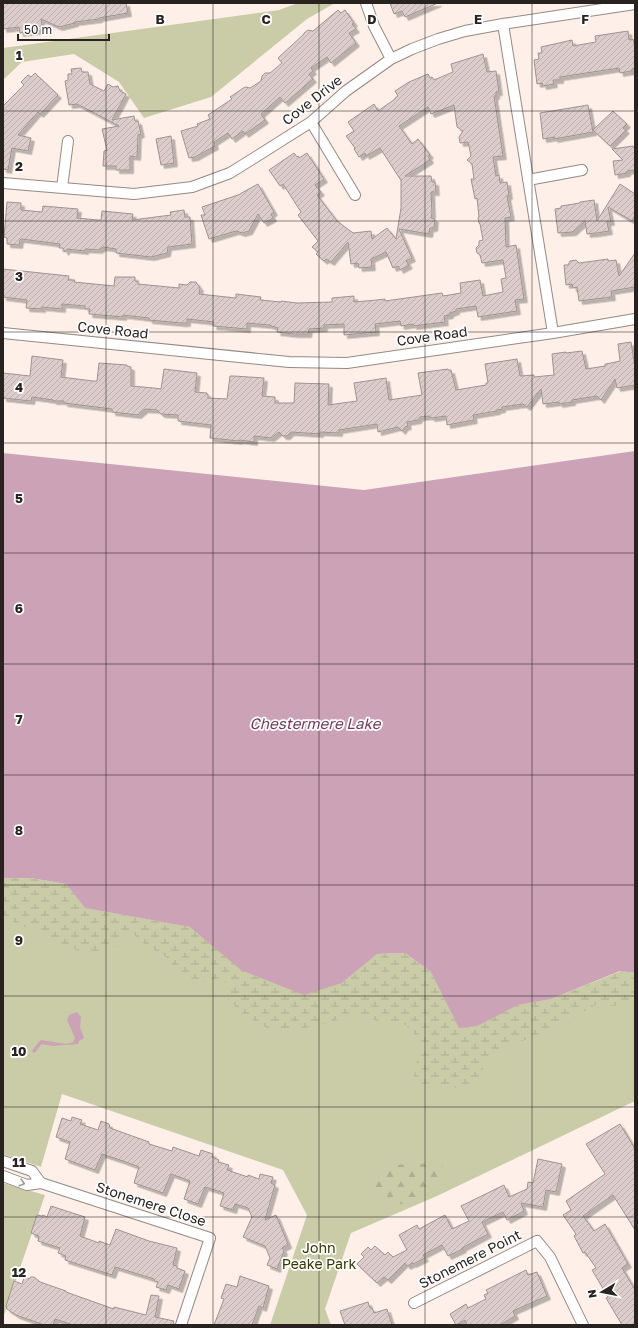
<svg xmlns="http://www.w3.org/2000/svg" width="638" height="1328" viewBox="0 0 638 1328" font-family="'Golos Text',sans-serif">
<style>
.green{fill:#c9cca6}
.forest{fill:url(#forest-firs)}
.wetland{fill:url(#wetland-marsh)}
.water{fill:#cca2b7}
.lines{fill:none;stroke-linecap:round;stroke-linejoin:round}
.stream{stroke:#cca2b7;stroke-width:3.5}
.building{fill:url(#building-hatch);stroke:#a09292;filter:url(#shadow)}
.street-casing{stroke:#958983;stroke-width:12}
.street{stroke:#fff;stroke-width:10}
.oneway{stroke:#9e9c9b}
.grid{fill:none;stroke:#282321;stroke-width:1;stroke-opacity:0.55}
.labels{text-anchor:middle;stroke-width:3.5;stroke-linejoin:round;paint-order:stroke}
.street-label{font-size:14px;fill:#282321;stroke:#fff}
.park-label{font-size:14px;fill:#333500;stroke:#fff}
.water-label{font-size:15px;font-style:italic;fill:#713a59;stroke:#fff}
.grid-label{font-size:13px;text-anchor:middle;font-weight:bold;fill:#282321;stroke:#fff;stroke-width:3.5;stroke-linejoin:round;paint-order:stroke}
</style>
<defs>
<pattern id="forest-firs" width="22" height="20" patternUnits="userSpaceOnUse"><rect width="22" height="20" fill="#c9cca6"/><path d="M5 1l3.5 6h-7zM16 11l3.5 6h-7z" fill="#adaf8f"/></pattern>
<pattern id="wetland-marsh" width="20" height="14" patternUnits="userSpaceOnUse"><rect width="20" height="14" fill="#c9cca6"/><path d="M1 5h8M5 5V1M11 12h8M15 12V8" fill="none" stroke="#adaf8f"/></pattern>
<pattern id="building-hatch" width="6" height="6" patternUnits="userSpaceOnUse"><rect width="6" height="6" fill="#dccccc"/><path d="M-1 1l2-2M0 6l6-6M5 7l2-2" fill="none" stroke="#bdafaf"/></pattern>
<filter id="shadow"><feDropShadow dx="3.5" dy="3.5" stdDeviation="0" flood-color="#0004"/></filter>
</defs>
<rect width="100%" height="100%" fill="#fef0e9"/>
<!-- green -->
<path class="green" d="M298,3h37l-28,16 -96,78 -67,21 -25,-36 -45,-28 -52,8 -19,18v-32l276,-38z
M3,882l63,2 19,24 105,19 152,56 35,-29 54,18 87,33 33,-6 26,-10 58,-16v128l-198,95 -86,37 -26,76 6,16h-61l37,-110 -24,-45 -221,-76 -21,73 -38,-13z
M3,1183l42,12 -42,123z"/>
<!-- forest -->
<path class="forest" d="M444,1161l-9,29 -20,13 -11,2 -17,-6 -15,-7 1,-12 6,-7 11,-8 31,-1z"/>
<!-- wetland -->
<path class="wetland" d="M4,878h26l36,6 19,24 105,19 51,43 101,13 35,-29 28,-1 26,19 28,56 18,-2 41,-21 33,-6 70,-28 14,2v30l-24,3 -12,-3 -43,24 -12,10 -19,3 -35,12 -8,19 -12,18 -57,-6 7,-43 -14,-15 -24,-3 -27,-8 -34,11 -27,5h-23l-25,-14 -18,-16 2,-16 -11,-5 -16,3 -15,-5 -13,-7 -6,-11 -32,-20 -6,-10 -10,14 -20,12 -18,-2 -80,-36v-35z"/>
<!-- water -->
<path class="water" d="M635,451v522l-15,-2 -69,28 -33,6 -41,21 -18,2 -28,-56 -26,-19 -28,1 -35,29 -38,12 -63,-25 -51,-43 -105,-19 -19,-24 -36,-6h-26l-1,4v-429l361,37z
M77,1012l4,5 -1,10 4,11 -5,3 -1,3 -24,2 -13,-2v-4l25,4 7,-2 2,-4 -8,-18 2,-5z"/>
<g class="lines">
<!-- stream -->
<path class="stream" d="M34,1051l7,-9"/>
</g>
<!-- building -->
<path class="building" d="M3,3h123l2,10 -29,5v1l-24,3v1l-16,4 -18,-8 2,11 -23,3 -1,-6 -16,2z
M390,3h48l-33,14 -3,-6 -8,3z
M338,10l3,3 4,-3 9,13 -2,1 4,5 -7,4 7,10 -25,20 -4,-6 -16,11 2,3 -4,3 4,5 -28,24 -5,-6 -19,17 4,6 -20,14 -2,-3 -11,8 -4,-6 -14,9 1,4 -20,11 -6,1 -8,-27 17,-5 -1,-2 13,-5 -2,-4 24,-16 -2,-2 15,-10 5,1 11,-7 1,-5 3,-3h5l12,-10 -4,-5 26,-24v-1l4,-3 5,1z
M628,31l1,9 4,-1 2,7v22l-3,1 -1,2 -11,2 -1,-5 -59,9v3h-7l1,4 -11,2 -1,-3 -5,1 -3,-24 5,-1 -1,-6h4l-1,-6 31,-7 1,6 23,-4 -1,-6z
M483,54l4,18 9,-1 3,21h-3v4h-2l9,60 -10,1 3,19 3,-1 1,8 7,-1 2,14h-2l4,21 -6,1 1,29 10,-2 8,54 -9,1 2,11 -39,6 -2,-11 -20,3v2l-6,2v2l-6,1 1,6 -32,4v-2l-12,2 -1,-5 -25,3 1,8 -32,3v-11l-20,1v3l-15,1 -1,5h-14l-17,-2 1,-4 -9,-3 -22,-2v6l-34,-3 1,-4 -27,-3v4h-6l-32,-3v-2l-26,-3v2l-34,-3 1,-5h-5v-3l-23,-2v5l-20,-2v2l-16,-1 1,-8 -24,-3v-28l66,7 -1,4h7l-1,2 40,4 1,-9h20v4l3,1v2l41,4v-4l8,1 3,-3h6l4,6 -1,6 37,4v-4l25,3 -1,3 21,2v-1l16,2 35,-1v-4l22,-2v6l23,-2 8,-1v2l57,-8 1,3 18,-3 -1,-10 20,-3 3,16 20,-4 -2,-13 5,-1 -3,-18 -21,3 -2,-8 -3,-2 -1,-5 3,-3v-4l4,-1 -3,-16 -1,-1 -1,-5 1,-1 -2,-19 -2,1 -4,-20h3l-2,-15 -5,-4 4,-4 -3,-14 -8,1 -1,-6 4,-6 -6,-4 -3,-22 -23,9 -3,-7 -29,19 13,18 6,-5 12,16 -2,1 2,4 -25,16h26l1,6h3l1,10h-5l1,21 -1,5 4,1 -1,9h-4l-1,6 -30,-5 13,29 -6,3 3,4 -9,5 -2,-4 -5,2 -7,-16 -15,7 1,8 -13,1 -1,-5 -7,1 -3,-22 -17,20 -5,-3 -2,2 -8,-7 2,-2 -6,-5 6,-6 -20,-26 3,-3 -18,-28 -3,2 -11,-16 25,-17 3,4 1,-1 1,2 8,-5 17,26 -9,6 6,7 -4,3 20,26 16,12 18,-2 1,8 15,-11 9,11 5,-31v-29h-1l-20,-31 -14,8 -1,-3 -6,4 -5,-8 1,-1 -9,-12 8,-5 -6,-9 26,-18 4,7 17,-12v-1l3,-2 -3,-5 14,-9 19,-8 2,4 2,-1 2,3 19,-8 -2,-8z
M81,68l1,4h6l2,12 14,7 4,-7 5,3 5,-1 2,5 6,3 -14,26 22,-4 1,5h3l3,13 -3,1 -1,22 -7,-1v14h-14v-4h-13l1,-15 3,-1 -5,-21 17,-3 -42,-22 -8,1 -4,-24 3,-1v-6h4l-1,-5z
M35,73l23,22 -18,19 -2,-2 -20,23 13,3 -3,13 -16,-3 -4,22 -5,-1v-63l21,-21 -3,-3 7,-7 3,2z
M588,105l5,27 -39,7 1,-2 -12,2 -3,-26z
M613,111l14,13 -4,4 3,2 -16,16 -17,-16z
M171,136l3,27 -13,2 -5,-26z
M633,146l1,2h1v24l-2,-2 -6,1v2l-12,2 -2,-14 10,-1 -11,-11z
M258,184l16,28 -3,2 2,4 -9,5 -6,-9 -9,17 -7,2 -6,-2 -27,8 -8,-24h4l-3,-8 36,-12z
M620,184l15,10v21l-3,6 -24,-14 3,15h-4l2,9 -12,2h-1l-9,1 -2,-13 -12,11 -15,1 -3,-24 6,-1v-2l19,-3v-1l14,-2 3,21z
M7,202l14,1v7l21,2 1,-6 35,3 -1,9 21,2h3l1,-9 31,3 -1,6 39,-5 -1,-3 14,-2 1,7h5l2,27 -24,3 -1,6 -16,4 -35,-4v-4l-13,-2 -4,3 -14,-1v2l-18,-2 -2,3 -2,-4h-4l1,-4 -39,-5 -1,1 -1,5 -12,-1v-6l-3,-1z
M635,253v34l-24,4 1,6 -33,4 -2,-14 -4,1 -1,-4 -6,1 -2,-20h4l2,-4 6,-1 3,3 29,-4v2l8,-1 3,16z
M631,342l4,25v18l-18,3 -2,-9 -14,21 -4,-4 -25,4v2l-13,2v-2l-16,2 -2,-15 -14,18 -4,-3 -21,3v2l-5,1v1l-24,4 1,5 -27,5 -1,-9 -14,2 -3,-2 -9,1 -2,3 -11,2 1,4 -3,1 -3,4 -4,-4 -20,5 -1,-8 -38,6v3l-19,-1v2l-29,-2 -4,4h-4l-4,-4 -8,6 -17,-2v6l-14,-2 -1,1 -29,-3 1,-13 -33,-4v-6l-17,-1 -4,-4 -12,-1 -7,6 -26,-3v-3l-48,-6v-2h-11v-1l-21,-3 -1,4 -28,-3v-25l27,3 2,-20 31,4 -2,17 32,4h4l2,-18 28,2v1l4,1v19l23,2 7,1 3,-20 33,4 -2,19 12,1 -1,1h2v4l19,1 3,-23h4l30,2 -2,18 13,1v6h19l1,-20 34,1 -1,21 29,-4 -3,-18 32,-5 3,22 33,-5 -4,-22 30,-4v1h3l5,20 30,-5v-2h2l-3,-19 32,-5 3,17 14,-1v2l20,-2 -2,-21 14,-2v1l16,-2 4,18 19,-3v-2h1l14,-3 -2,-17z
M72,1117l10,3 -2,4 18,6 3,-9 8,3 1,4 39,14v2l23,7 1,-4 26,9 2,-6 12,4 -1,3 7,3 -1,2 11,3 -2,5 21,7v-2l11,4 1,-5 13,3 -2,6 4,2 -10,35 11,-5 12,29v1l-6,3 2,3 -7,18 -10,-4 3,-7 -5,-12 -22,-9 9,-20 -4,-9 -13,-4 -2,6 -13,-4 4,-13 -19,-6 -7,17 -14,-5 6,-18 -19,-7 -8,19 -29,-10 5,-16 -16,-6 -21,-7 -7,16 -30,-11 5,-17 -14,-5 6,-19 9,3z
M620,1124l15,25v81l-22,-35 -30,21 11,15 11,-7 23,40 -6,4 13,22v35h-13l-13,-22 -3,-5 2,-1 -16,-27 4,-2 -11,-16 -2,1 -9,-17 2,-2 -13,-19 8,-5 -5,-9 39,-27 -19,-30z
M538,1159l24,5 -6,28 -10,-2 -3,17 -22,-4 3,8 -17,9 -4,-8 -21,10 6,12 -26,14 1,1 -15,7 -6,-11 -19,10 2,3 -12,6v-1l-6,3 -2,-3 -17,17 -4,-3 -7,6 -20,-19 7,-7 -3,-3 7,-7 3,3 4,-4 10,9 3,-3 5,5 14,-7 -8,-15 18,-10 2,4 26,-14 7,14 17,-8 -8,-15 43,-21 5,12 18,-8 1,-7 5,1z
M51,1206l34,11 -5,19 19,7v-2l11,4 6,-16 33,12 28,7 -4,17 4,1v2l8,3 -6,18 -11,-4 -2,5 -10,-3 2,-5 -4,-1v-2l-39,-12 -3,8 -47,-15 1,-4 -8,-3 2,-5 -22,-7 1,-5 -8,-3 6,-18 5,1 1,-1 4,2z
M526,1270l2,5 9,-3 10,24 -34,15 2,5 -15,9h-33l-2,-5 -9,5 -6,-11 16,-10 2,4 18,-9 -2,-4 4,-2 -2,-3z
M240,1276l29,10 -6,22 -4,-2 -7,19h-38l10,-26 -3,-1 5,-14 11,3z
M31,1277h3l6,5 26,9v1l48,17v-2l32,8 5,-20 8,1 -4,21 19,4 -1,4h-100l-18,-6 -2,6h-9l-28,-10 -9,-6 -1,-3 8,-25 8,3 2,-6 4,1z
M368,1302l2,6h2l2,5 13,-4 5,16h-47l-5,-14z"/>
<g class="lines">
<defs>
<path id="street" d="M366,3l8,23 17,33
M503,24l50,309
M311,122l44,73
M528,180l54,-10
M3,183l131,11 58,-7 38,-14 32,-20 49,-31 35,-31 45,-32 21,-10 26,-10 27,-8 38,-7 132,-20
M62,188l6,-47
M3,333l286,29 58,1 206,-30 82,-14
M3,1161l29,10 9,12
M3,1176l24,9 14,-2 169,55 -29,87
M414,1303l123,-62 13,16 33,68"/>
</defs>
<!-- street casing -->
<use href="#street" class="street-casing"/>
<!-- street -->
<use href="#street" class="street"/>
</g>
<!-- one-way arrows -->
<defs><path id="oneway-chevron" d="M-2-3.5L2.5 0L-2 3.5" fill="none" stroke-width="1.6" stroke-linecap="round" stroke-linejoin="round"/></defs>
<use class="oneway" href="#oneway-chevron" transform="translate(22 1183) rotate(16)"/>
<!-- grid -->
<path class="grid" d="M106,3v1322M213,3v1322M319,3v1322M425,3v1322M532,3v1322M3,111h632M3,221h632M3,332h632M3,443h632M3,553h632M3,664h632M3,775h632M3,885h632M3,996h632M3,1107h632M3,1217h632"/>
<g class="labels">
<!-- street labels -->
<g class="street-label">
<text transform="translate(312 100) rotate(-38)" y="5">Cove Drive</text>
<text transform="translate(113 330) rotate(6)" y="5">Cove Road</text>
<text transform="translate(432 336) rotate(-8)" y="5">Cove Road</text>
<text transform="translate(151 1204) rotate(18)" y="5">Stonemere Close</text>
<text transform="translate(470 1259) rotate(-27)" y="5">Stonemere Point</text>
</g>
<!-- park labels -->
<g class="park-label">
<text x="319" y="1253">John<tspan x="319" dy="16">Peake Park</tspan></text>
</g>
<!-- water labels -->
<g class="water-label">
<text x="315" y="729">Chestermere Lake</text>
</g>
</g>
<g class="grid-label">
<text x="160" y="24">B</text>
<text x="266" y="24">C</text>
<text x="372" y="24">D</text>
<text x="478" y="24">E</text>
<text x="585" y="24">F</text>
<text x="19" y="60">1</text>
<text x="19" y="171">2</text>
<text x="19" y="281">3</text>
<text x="19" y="392">4</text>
<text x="19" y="503">5</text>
<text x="19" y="613">6</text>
<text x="19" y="724">7</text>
<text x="19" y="835">8</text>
<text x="19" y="945">9</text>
<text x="19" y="1056">10</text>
<text x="19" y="1167">11</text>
<text x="19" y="1277">12</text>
</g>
<!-- border -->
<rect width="638" height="1328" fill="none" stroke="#282321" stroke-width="8"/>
<!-- north arrow -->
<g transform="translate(602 1292) rotate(260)" stroke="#ffffff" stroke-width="3" paint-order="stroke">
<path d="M0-3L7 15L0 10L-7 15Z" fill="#282321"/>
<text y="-6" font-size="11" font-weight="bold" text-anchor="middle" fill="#282321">N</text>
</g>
<!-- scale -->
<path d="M18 34v6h91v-6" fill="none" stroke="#282321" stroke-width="2"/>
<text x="24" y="34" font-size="12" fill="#282321" stroke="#ffffff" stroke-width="3" paint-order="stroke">50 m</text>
</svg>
